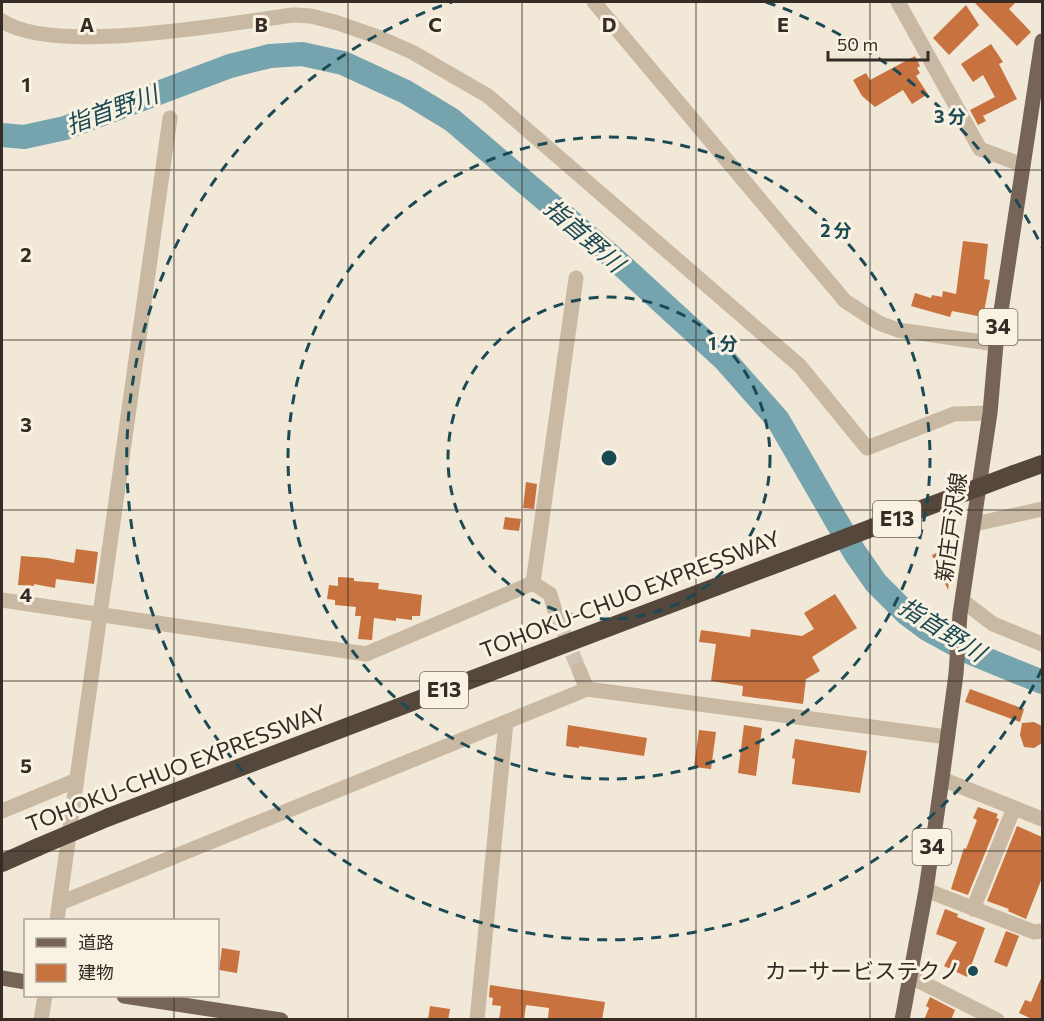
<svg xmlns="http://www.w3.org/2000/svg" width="1044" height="1021" viewBox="0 0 1044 1021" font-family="Commissioner,'Noto Sans JP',sans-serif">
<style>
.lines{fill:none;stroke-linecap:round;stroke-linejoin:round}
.river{stroke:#76a4ae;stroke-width:24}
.building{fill:#c7723f}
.minor-tunnel{stroke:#cbc2b3;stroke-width:15;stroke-dasharray:15 8;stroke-linecap:butt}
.minor{stroke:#c9b9a3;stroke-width:15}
.major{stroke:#766556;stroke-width:15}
.highway{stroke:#55473c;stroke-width:18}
.highway-bridge{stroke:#55473c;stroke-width:18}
.grid{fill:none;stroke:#342c25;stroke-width:1.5;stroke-opacity:0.55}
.ring{fill:none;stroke:#1b4a55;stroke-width:3;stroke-dasharray:10 8}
.poi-dot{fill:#1b4a55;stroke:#f9f2e3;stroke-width:2}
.labels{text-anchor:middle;stroke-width:6;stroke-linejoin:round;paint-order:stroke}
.shield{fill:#f9f2e3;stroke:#6f675e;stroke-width:1.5}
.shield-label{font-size:21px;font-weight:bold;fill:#342c25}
.street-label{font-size:22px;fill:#342c25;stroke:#f9f2e3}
.poi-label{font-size:22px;fill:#342c25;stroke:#f9f2e3;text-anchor:end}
.water-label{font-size:24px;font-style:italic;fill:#1b4a55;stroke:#f9f2e3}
.grid-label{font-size:20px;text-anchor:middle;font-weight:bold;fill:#342c25;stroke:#f9f2e3;stroke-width:6;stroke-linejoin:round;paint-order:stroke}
.centre{fill:#1b4a55;stroke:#f9f2e3;stroke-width:3}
.ring-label{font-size:18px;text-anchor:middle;font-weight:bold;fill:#1b4a55;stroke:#f9f2e3;stroke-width:6;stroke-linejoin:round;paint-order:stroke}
</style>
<rect width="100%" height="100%" fill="#f1e8d7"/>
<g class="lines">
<!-- river -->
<path class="river" d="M2,135l22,2 41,-9 165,-62 40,-10 32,-2 41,9 63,29 46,28 165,141 108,99 53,60 77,133 21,30 31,31 20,15 44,24 71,29"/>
</g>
<!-- building -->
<path class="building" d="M974,2h42l-7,7 22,23 -14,14z
M966,5l13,20 -30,30 -16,-17z
M991,44l12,18 -4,2 18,35 -34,17 3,5 -8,4 -8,-15 25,-13 -12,-22 -10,7 -12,-18z
M915,56l5,10 -3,2 3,5 -4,3 12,18 -16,10 -9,-14 -28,17 -13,-11 -9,-16 13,-7 4,7z
M963,241l25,3 -4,35 6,1 -7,37 -31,-6 -2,6 -39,-11 4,-13 16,5 1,-3 10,2 1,-6 13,3z
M526,482l11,2 -3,25 -11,-1z
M505,517l16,2 -2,12 -16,-2z
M954,545l-6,45 -16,-35z
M76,549l22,3 -4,32 -38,-5 -1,9 -21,-4v2l-16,-1 3,-29 26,2 27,5z
M338,577l16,1v3l25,2 -1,6 44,6 -2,21h-8v4l-16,-2v3l-22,-3 -2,22 -14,-1 3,-23h-6l1,-9 -21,-2v-5l-8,-1 2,-14 9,1z
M835,594l22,34 -45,29 8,14 -14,8 -3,25 -61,-8 1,-10 -32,-5 5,-37 -17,-2 2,-12 49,7 1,-8 51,7 12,-7 -10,-16z
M970,689l54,20 -4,13 -55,-20z
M1034,722l8,4v17l-8,5 -10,-1 -4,-12 2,-12z
M568,725l79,13 -3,18 -65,-10v2l-13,-2z
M744,725l18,3 -6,48 -18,-3z
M699,730l17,2 -5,37 -17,-2z
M795,739l72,12 -7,42 -68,-9 3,-25 -3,-1z
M978,807l20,7 -2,4 3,1 -31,76 -17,-6 13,-41 2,1 11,-29 -4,-2z
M1017,826l25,11v41l-16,41 -18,-8 1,-2 -22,-8z
M945,909l13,5 -1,3 28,11 -18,49 -23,-11 13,-24 -21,-8z
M1006,931l13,5 -12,31 -13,-5z
M222,948l18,3 -3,22 -18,-3z
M1042,976v44h-8l-15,-7 6,-13 6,2z
M490,985l115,17 -3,18 -54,-1 1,-11 -23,-3 -2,15h-25l2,-14 -9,-1 1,-7 -4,-1z
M930,997l25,13 -4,10h-27l5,-12 -3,-2z
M430,1006l20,3 -2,11h-20z"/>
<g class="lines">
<!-- minor-tunnel -->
<path class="minor-tunnel" d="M555,611l24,59"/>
<!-- minor -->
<path class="minor" d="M594,2l251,299 34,22 19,7 98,14
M898,2l82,147 43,16
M2,21c53,35 226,2 292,-6l17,1 27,7 40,14 34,15 76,44 312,270 67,82 87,-34 36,-1
M975,524l67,-15
M533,583l43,-305
M2,600l364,54 167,-71 17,11 5,17
M963,601l30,23 49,20
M579,670l8,19 360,48
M942,779l100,40
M2,811l75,-31
M926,890l108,42 8,-1
M60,903l527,-214
M973,909l41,-101
M57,920l113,-802
M909,976l88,44
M41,1020l4,-24
M477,1020l29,-298"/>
<!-- major -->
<path class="major" d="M2,978l24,4
M124,996l157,24
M902,1020l24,-130 16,-111 14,-105 4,-60 30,-201 6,-69 46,-303"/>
<!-- highway -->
<path class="highway" d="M1014,474l28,-10
M109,817l670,-254
M2,863l36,-16"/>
<!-- highway-bridge -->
<path class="highway-bridge" d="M779,563l235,-89
M38,847l71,-30"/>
</g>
<!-- grid -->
<path class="grid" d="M174,2v918M348,2v1018M522,2v1018M696,2v1018M870,2v1018M2,170h1040M2,340h1040M2,510h1040M2,681h1040M2,851h1040M174,996v24"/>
<!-- distance rings -->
<g class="ring">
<circle cx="609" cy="458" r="161"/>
<circle cx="609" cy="458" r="321"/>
<path d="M1042 669A482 482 0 1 1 452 2M766 2A482 482 0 0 1 1042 247"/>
</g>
<!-- markers -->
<circle class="poi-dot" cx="973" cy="971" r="6"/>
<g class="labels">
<!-- shield labels -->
<g class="shield">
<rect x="978.5" y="309" width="39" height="36" rx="4.5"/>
<rect x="873" y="501" width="48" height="36" rx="4.5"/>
<rect x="420" y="672" width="48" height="36" rx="4.5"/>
<rect x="912.5" y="829" width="39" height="36" rx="4.5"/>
</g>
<g class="shield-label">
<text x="998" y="334">34</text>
<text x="897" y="526">E13</text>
<text x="444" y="697">E13</text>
<text x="932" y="854">34</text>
</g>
<!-- street labels -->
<g class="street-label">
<text transform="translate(951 527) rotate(-82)" y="8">新庄戸沢線</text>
<text transform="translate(630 594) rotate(-21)" y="8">TOHOKU-CHUO EXPRESSWAY</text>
<text transform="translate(176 768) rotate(-21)" y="8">TOHOKU-CHUO EXPRESSWAY</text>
</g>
<!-- poi labels -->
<g class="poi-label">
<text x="961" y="979">カーサービステクノ</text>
</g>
<!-- water labels -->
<g class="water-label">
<text transform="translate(112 110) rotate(-20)" y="8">指首野川</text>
<text transform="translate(584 236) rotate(41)" y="8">指首野川</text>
<text transform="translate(942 630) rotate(32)" y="8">指首野川</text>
</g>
</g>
<g class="grid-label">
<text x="87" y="32">A</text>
<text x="261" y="32">B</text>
<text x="435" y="32">C</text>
<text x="609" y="32">D</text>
<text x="783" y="32">E</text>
<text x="26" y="92">1</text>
<text x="26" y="262">2</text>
<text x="26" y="432">3</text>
<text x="26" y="602">4</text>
<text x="26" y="773">5</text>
</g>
<circle cx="609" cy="458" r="9" class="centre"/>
<g class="ring-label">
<text x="950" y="123">3 分</text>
<text x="836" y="237">2 分</text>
<text x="723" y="350">1 分</text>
</g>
<!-- border -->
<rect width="1044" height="1021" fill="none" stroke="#342c25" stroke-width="6"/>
<!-- legend -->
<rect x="24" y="919" width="195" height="78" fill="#f9f2e3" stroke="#aaa397" stroke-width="1.5"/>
<rect x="36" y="938" width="30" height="9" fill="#766556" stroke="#aaa397" stroke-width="1.5"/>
<text x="78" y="949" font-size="18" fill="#342c25">道路</text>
<rect x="36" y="964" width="30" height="18" fill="#c7723f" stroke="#aaa397" stroke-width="1.5"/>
<text x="78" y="979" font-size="18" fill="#342c25">建物</text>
<!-- scale -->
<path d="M828 51v9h100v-9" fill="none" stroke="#342c25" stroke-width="3"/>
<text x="837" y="51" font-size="18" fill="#342c25" stroke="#f9f2e3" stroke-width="4.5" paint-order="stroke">50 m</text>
</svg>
